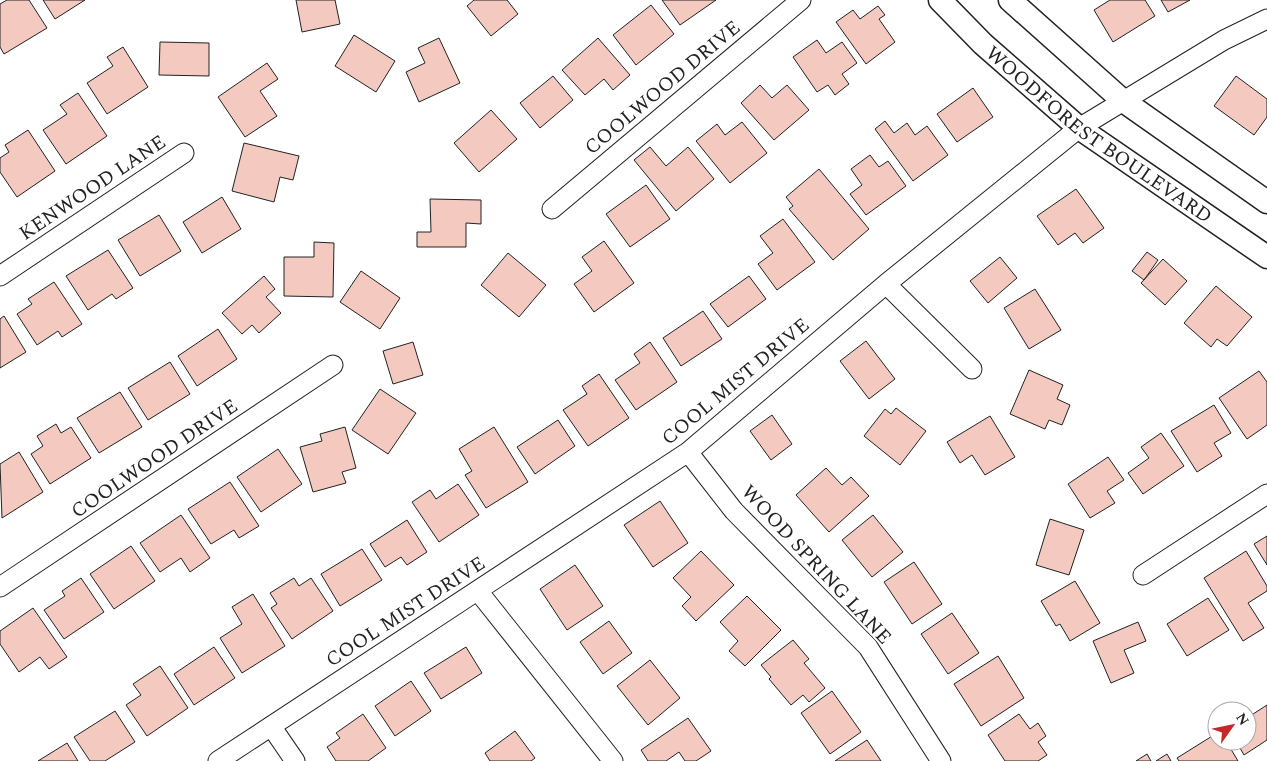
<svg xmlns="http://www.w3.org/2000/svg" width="1267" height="761" viewBox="0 0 1267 761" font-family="Spectral,serif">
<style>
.building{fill:#f3c9c0;stroke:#222}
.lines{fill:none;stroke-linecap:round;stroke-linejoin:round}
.minor-casing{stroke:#222;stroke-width:21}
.tertiary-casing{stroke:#222;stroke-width:25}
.minor{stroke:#fff;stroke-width:19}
.tertiary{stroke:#fff;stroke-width:22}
.labels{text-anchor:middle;stroke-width:4;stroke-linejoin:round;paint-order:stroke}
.street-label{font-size:20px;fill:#222;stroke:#fff}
</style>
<rect width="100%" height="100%" fill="#fff"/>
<!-- building -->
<path class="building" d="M7,0h22l18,28 -43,26 -4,-7v-43z
M43,0h42l-30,19z
M296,0h39l5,24 -38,8z
M474,0h33l11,14 -27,22 -24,-30z
M662,0h54l-36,25z
M1110,0h35l10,16 -42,26 -19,-32z
M1161,0h29l-22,12z
M651,5l23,29 -38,31 -23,-30z
M878,6l7,9 -6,4 16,23 -29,22 -30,-42 17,-12 7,9z
M354,35l41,26 -19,31 -41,-26z
M439,38l21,45 -41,19 -13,-30 19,-9 -7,-15z
M598,38l32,37 -17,15 -9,-11 -19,16 -23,-25z
M817,40l9,13 16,-11 15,21 -15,11 7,10 -14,11 -7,-10 -11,7 -24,-35z
M160,42l49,1v33l-50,-1z
M123,47l25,40 -41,27 -20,-31 26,-17 -6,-9z
M267,63l11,16 -18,12 17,25 -32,21 -27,-40z
M553,76l20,24 -33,28 -20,-25z
M1236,76l31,23v18l-13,18 -40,-29z
M760,85l12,13 15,-13 22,25 -35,30 -33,-37z
M973,88l20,29 -36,25 -20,-28z
M78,93l29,43 -41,28 -23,-34 24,-16 -7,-9z
M491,110l26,29 -38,33 -25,-29z
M885,121l9,12 13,-10 8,12 12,-9 21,29 -35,26 -38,-52z
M742,122l25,31 -37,30 -34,-42 21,-17 8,11z
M28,130l27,41 -38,26 -17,-25v-14l9,-6 -4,-7z
M244,143l55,13 -6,24 -13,-3 -6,25 -42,-11z
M650,147l16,19 22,-19 26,32 -38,32 -42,-51z
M870,155l9,12 9,-6 18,25 -40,29 -16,-21 12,-9 -11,-16z
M819,169l50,60 -36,31 -44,-51 4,-3 -7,-9z
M646,185l24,34 -40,28 -24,-33z
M1076,189l28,39 -21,15 -8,-10 -17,12 -21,-29z
M222,197l19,32 -39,24 -19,-31z
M430,199l51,1v24l-15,-1v24h-49v-15h14z
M159,215l22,36 -41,25 -22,-36z
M783,219l32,43 -38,28 -19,-26 15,-11 -13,-17z
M604,241l30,42 -40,29 -20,-28 18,-13 -10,-14z
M314,242l20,1 -1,54 -49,-1v-39h30z
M108,250l25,38 -17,11 -4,-5 -24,16 -22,-34z
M1147,252l11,8 -14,20 -12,-9z
M508,253l38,32 -27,32 -38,-32z
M1000,257l17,21 -29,25 -18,-22z
M1163,259l24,22 -22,24 -24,-22z
M361,271l39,27 -20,31 -40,-27z
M264,276l11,13 -9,8 15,16 -22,20 -7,-8 -10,9 -20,-21z
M749,276l17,23 -38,28 -18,-23z
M54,282l28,42 -20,13 -4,-6 -21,14 -20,-31 15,-10 -4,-5z
M1216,286l36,31 -25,29 -10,-7 -6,8 -27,-24z
M1035,289l26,41 -32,19 -25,-41z
M703,311l19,28 -41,27 -18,-28z
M4,316l22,36 -26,16v-49z
M218,329l19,30 -40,27 -19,-30z
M866,341l29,38 -26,20 -29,-38z
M413,342l10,33 -30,9 -10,-33z
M650,342l27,40 -41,28 -21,-30 25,-17 -6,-9z
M170,362l20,32 -42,26 -20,-32z
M1029,370l34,15 -6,14 13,6 -8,20 -13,-5 -4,9 -35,-15z
M1259,371l8,11v43l-20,14 -28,-41z
M599,374l30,44 -41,28 -25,-36 24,-16 -5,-8z
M380,389l36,24 -28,41 -36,-24z
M120,392l22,35 -43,26 -22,-35z
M1214,405l17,28 -17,10 8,13 -25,16 -26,-41z
M896,408l30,23 -26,34 -36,-29 21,-27 6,5z
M772,415l20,29 -21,16 -21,-29z
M990,416l25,41 -30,18 -13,-20 -12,8 -13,-21z
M558,420l17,26 -40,28 -18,-27z
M56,424l5,9 10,-6 20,31 -41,26 -19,-30 12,-8 -6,-10z
M345,427l11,41 -14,4 4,11 -33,9 -13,-45 22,-6 -2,-7z
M494,427l34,55 -42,26 -21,-33 7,-4 -13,-22z
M1161,433l23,33 -41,28 -15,-21 21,-15 -8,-11z
M278,449l24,35 -41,28 -24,-35z
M19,452l24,40 -41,26 -2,-54z
M1108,457l16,23 -17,11 8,12 -25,15 -22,-34z
M826,468l16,17 9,-8 18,19 -40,36 -33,-37z
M230,482l29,44 -20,12 -5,-8 -23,14 -23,-35z
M458,484l21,31 -40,27 -27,-40 18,-12 6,9z
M660,501l28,42 -35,24 -29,-42z
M181,515l29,43 -20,14 -9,-14 -21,14 -20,-29z
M873,515l30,37 -31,25 -30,-37z
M1050,519l34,11 -15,45 -33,-10z
M407,520l20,32 -20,13 -6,-8 -16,10 -15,-23z
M1267,536v29l-13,-21z
M131,546l24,35 -41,28 -24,-35z
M362,549l20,31 -42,26 -19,-32z
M701,551l33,34 -38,36 -14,-15 9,-9 -18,-19z
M1246,551l21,35v5l-19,12 16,25 -21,13 -39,-63z
M914,562l28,42 -30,20 -28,-42z
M575,565l28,41 -36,24 -27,-41z
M81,578l23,34 -40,27 -20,-29 21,-14 -3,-5z
M294,578l5,8 12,-8 22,33 -41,28 -21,-31 6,-4 -7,-11z
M1075,581l25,42 -30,18 -10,-17 -4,2 -15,-25z
M253,594l32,52 -43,27 -22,-35 22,-14 -10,-17z
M747,596l34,34 -36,36 -16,-15 9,-10 -18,-19z
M1208,598l21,32 -42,26 -20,-32z
M33,608l34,49 -18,12 -9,-12 -21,15 -19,-28v-13z
M952,613l27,40 -31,21 -27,-40z
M609,621l23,32 -29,21 -23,-32z
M1138,622l8,19 -22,9 10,23 -23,10 -18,-42z
M793,640l16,19 -5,4 21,25 -16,14 -6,-7 -12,10 -22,-26 2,-2 -10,-12z
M214,647l21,31 -41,27 -20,-31z
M466,647l16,26 -41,26 -17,-26z
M998,656l26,42 -43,28 -27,-42z
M650,660l30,38 -32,27 -31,-39z
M160,666l28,42 -41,28 -21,-31 15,-10 -8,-11z
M411,681l20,30 -36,25 -20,-30z
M832,691l29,41 -31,22 -29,-41z
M1267,705v35l-23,15 -8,-14h11v-23z
M115,711l20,31 -30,19h-15l-16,-24z
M363,714l23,34 -18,13h-32l-9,-14 13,-9 -4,-5z
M1019,714l11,15 8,-6 8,13 -8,6 9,13 -9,6h-33l-17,-26z
M688,718l23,33 -15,10h-11l-6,-9 -13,9h-18l-7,-11z
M515,731l20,27 -4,3h-41l-5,-8z
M1217,733v8h9l12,20h-59l-2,-3z
M867,740l14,21h-46z
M67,743l11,18h-40z
M1147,754l4,7h-15z
M1167,754l4,7h-15z"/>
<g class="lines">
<defs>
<path id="minor" d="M552,209l249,-209
M0,276l184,-123
M886,284l86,85
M688,452l46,59 134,136 73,114
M1143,575l124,-81
M0,587l333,-222
M478,591l135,170
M271,726l24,35
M218,761l470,-309 198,-168 193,-156 145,-88 43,-21"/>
<g id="tertiary">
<path id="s1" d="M940,0l43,44 96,84 188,129"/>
<path d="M1010,0l112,100 145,102"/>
</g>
</defs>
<!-- minor casing -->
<use href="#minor" class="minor-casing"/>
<!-- tertiary casing -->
<use href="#tertiary" class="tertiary-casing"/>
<!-- minor -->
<use href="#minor" class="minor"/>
<!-- tertiary -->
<use href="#tertiary" class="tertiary"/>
</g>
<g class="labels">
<!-- street labels -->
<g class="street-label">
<text transform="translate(662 87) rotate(-40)" y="7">COOLWOOD DRIVE</text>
<text dy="7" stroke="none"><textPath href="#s1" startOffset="209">WOODFOREST BOULEVARD</textPath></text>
<text transform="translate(92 187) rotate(-34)" y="7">KENWOOD LANE</text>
<text transform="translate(735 381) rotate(-40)" y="7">COOL MIST DRIVE</text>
<text transform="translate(154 458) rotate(-34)" y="7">COOLWOOD DRIVE</text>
<text transform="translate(817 564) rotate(47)" y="7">WOOD SPRING LANE</text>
<text transform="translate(405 611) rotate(-33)" y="7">COOL MIST DRIVE</text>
</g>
</g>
<!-- north arrow -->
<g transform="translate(1232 726) rotate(57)"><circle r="24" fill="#ffffff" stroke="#a7a7a7"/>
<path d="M0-4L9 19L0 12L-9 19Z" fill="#c62828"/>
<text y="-8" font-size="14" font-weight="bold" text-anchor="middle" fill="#222222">N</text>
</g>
</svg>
